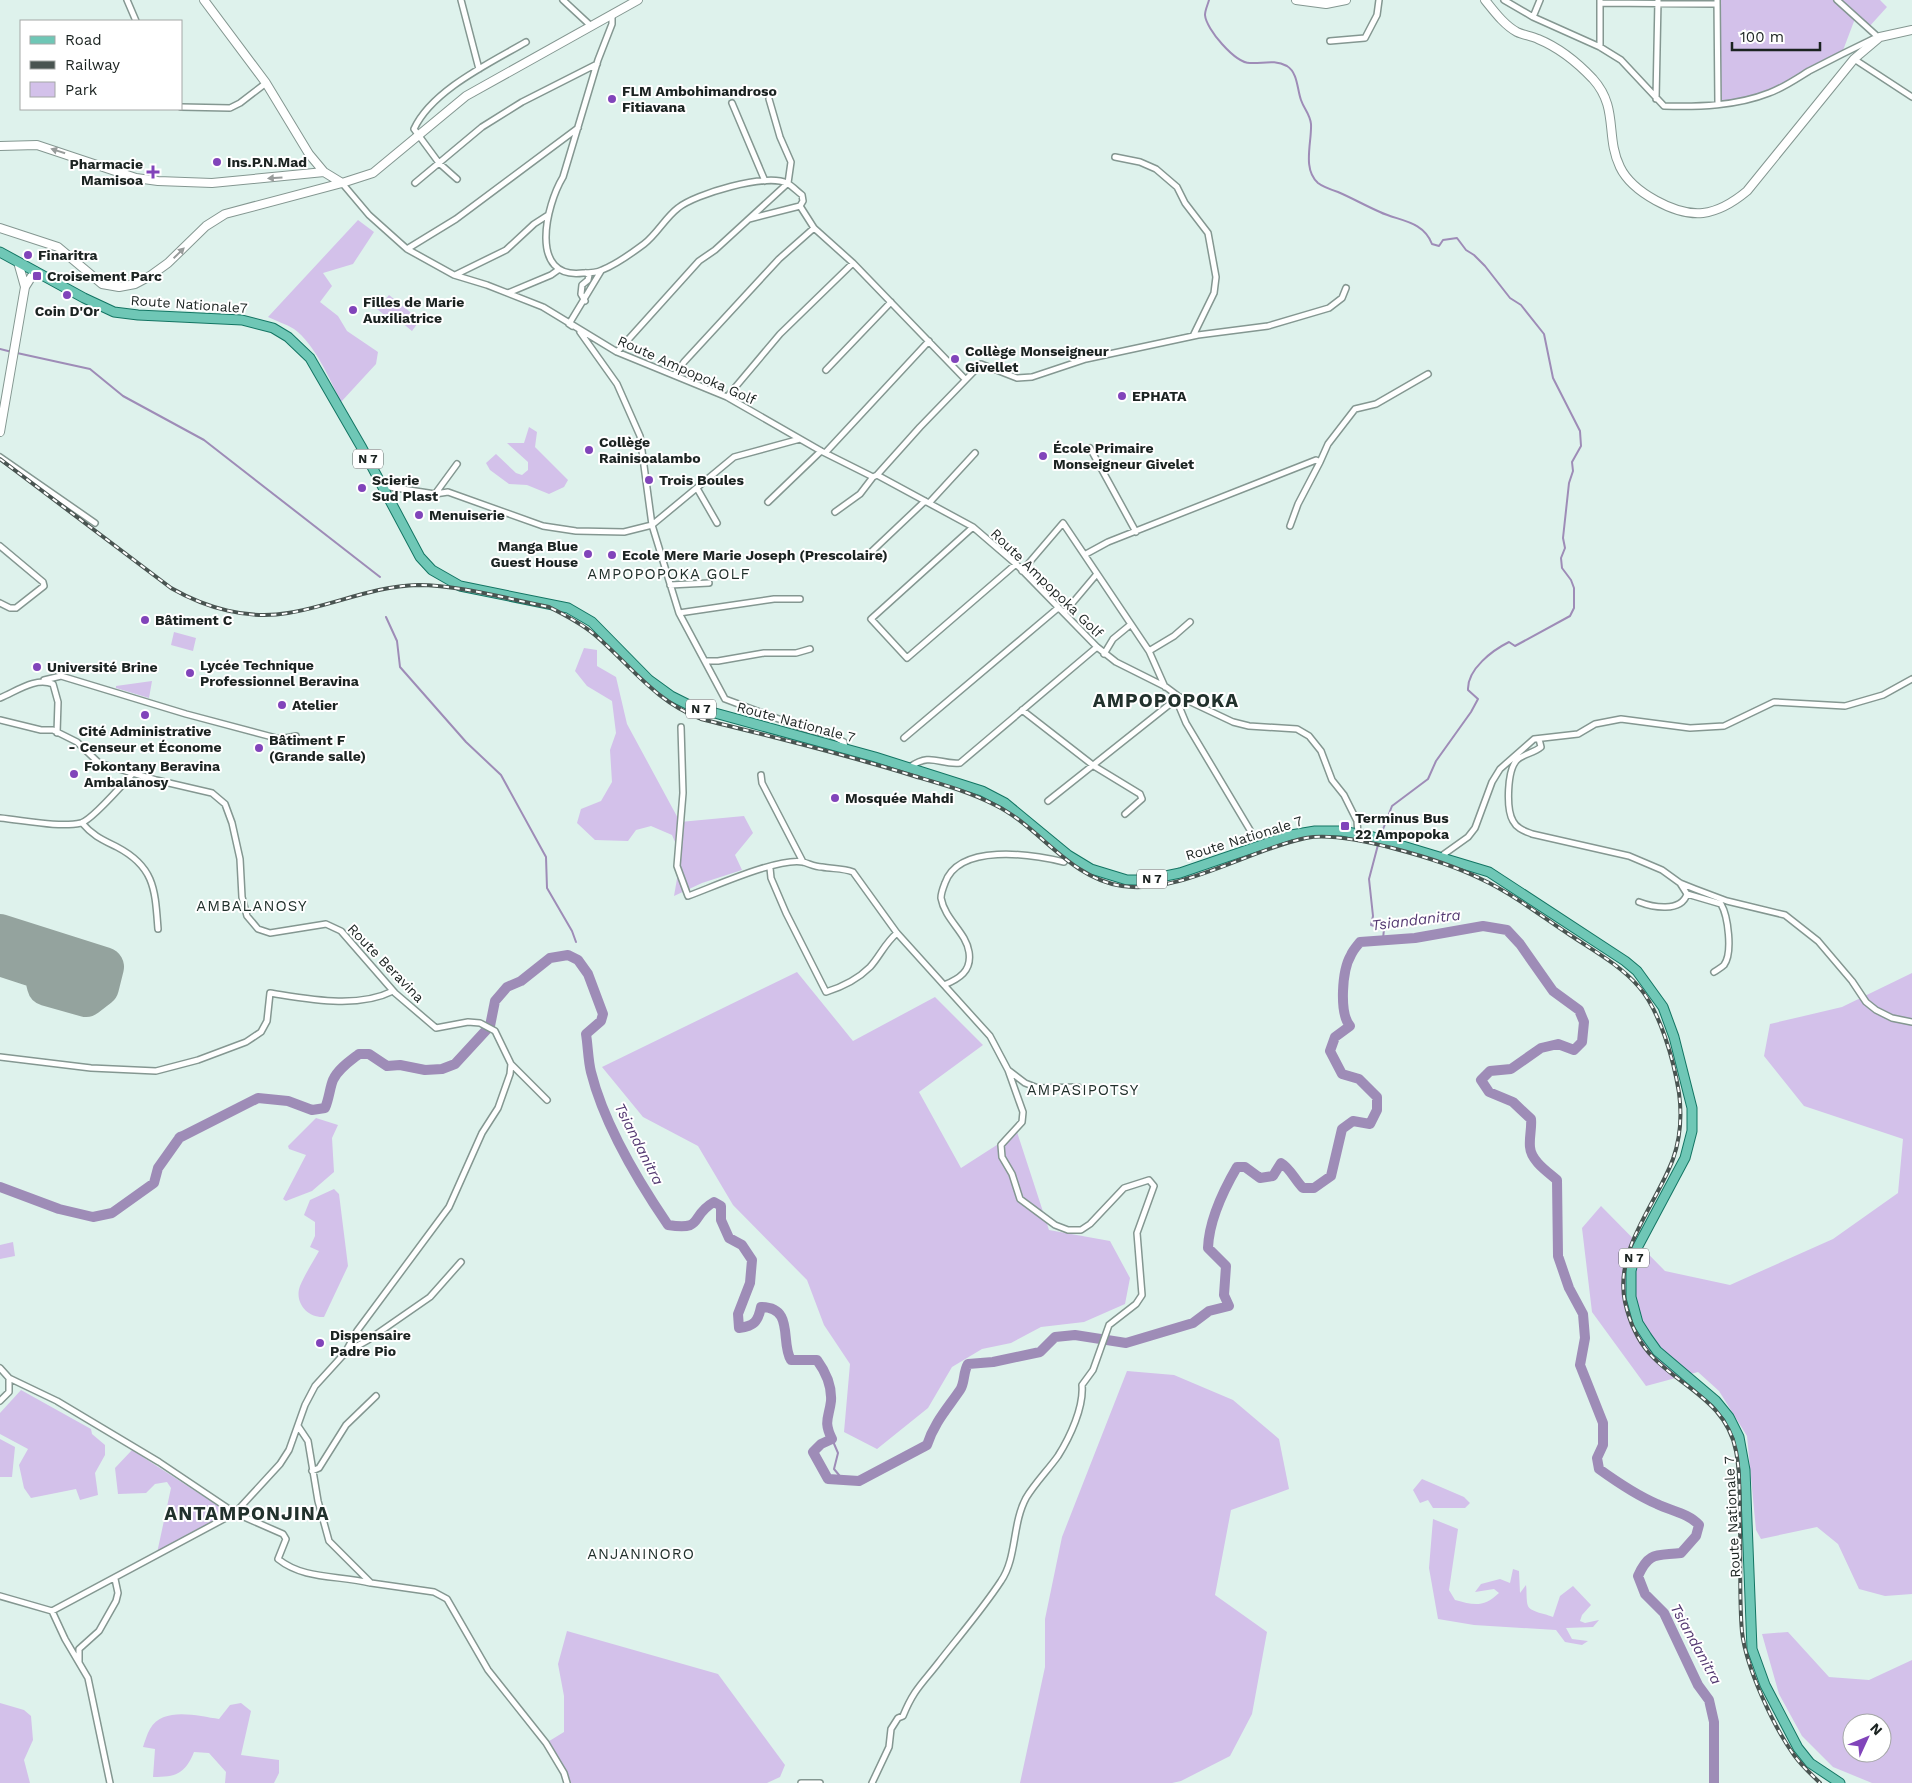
<svg xmlns="http://www.w3.org/2000/svg" width="1912" height="1783" viewBox="0 0 1912 1783" font-family="'Work Sans',sans-serif">
<style>
.green{fill:#d3c1ea;fill-rule:evenodd}
.lines{fill:none;stroke-linecap:round;stroke-linejoin:round}
.stream{stroke:#9e8cb7;stroke-width:2}
.river{stroke:#9e8cb7;stroke-width:10}
.runway{stroke:#94a39e;stroke-width:40}
.street-casing{stroke:#849791;stroke-width:8}
.secondary-casing{stroke:#849791;stroke-width:10}
.primary-casing{stroke:#137563;stroke-width:11}
.street{stroke:#fff;stroke-width:5}
.secondary{stroke:#fff;stroke-width:8}
.primary{stroke:#6fc7b6;stroke-width:9}
.rail-casing{stroke:#495451;stroke-width:4}
.rail{stroke:#fff;stroke-width:2;stroke-dasharray:5.5;stroke-linecap:butt}
.oneway{fill:#989c9b}
.poi-dot{fill:#8144ba;stroke:#fff;stroke-width:2}
.labels{text-anchor:middle;stroke-width:4;stroke-linejoin:round;paint-order:stroke}
.shield{fill:#fff;stroke:#5f6564;stroke-width:1}
.shield-label{font-size:12px;font-weight:bold;fill:#1b2321}
.poi-label{font-size:14px;font-weight:bold;fill:#1b2321;stroke:#fff;text-anchor:start}
.street-label{font-size:14px;fill:#1b2321;stroke:#fff}
.neighbourhood-label{font-size:15px;letter-spacing:1px;fill:#21312c;stroke:#fff}
.water-label{font-size:15px;font-style:italic;fill:#523770;stroke:#fff}
.district-label{font-size:19px;font-weight:bold;letter-spacing:1px;fill:#21312c;stroke:#fff}
</style>
<rect width="100%" height="100%" fill="#def2ec"/>
<!-- green -->
<path class="green" d="M1720,0h160l7,7 -19,21 -12,-12 -14,37 -71,40 -50,11z
M358,220l16,12 -21,32 -30,9 9,13 -12,16 18,14 9,15 31,21 -2,12 -35,38c-11,-22 -26,-58 -47,-73 -8,-5 -18,-8 -26,-12z
M389,295l31,25 -8,11 -22,-18 -3,4 -10,-8z
M529,427l8,5 -2,15 33,33 -4,7 -15,7 -22,-9 -18,-1 -19,-14 -4,-7 10,-9 20,19 6,2 6,-5v-8l-21,-19h17z
M174,632l22,6 -3,13 -22,-6z
M584,648l13,2v16l19,11 11,47 53,98 64,-6 9,17 -18,22 7,15 -40,13 -28,13 7,-40 -9,-21 -21,-9 -15,4 -8,11 -33,-1 -18,-17 4,-14 20,-8 11,-19 -2,-32 6,-17 -4,-32 -25,-15 -12,-15z
M152,681l-3,17 -33,-10v-2z
M797,972l56,69 82,-44 48,48 -64,47 42,76 56,-36 32,98 61,11 20,37 -5,26 -41,18 -43,5 -30,16 -29,6 -30,18 -24,41 -51,41 -33,-17 6,-68 -26,-39 -17,-45 -74,-75 -35,-59 -55,-29 -41,-50z
M1912,973v621l-27,2 -26,-7 -21,-45 -21,-17 -56,12 -5,-9 -9,-94 -28,-45 -21,-19 -52,14 -54,-74 -10,-84 19,-22 64,65 65,14 103,-46 65,-46 5,-54 -99,-33 -40,-50 6,-32 72,-17z
M316,1118l22,7 -6,13 2,34 -22,19 -26,10 -3,-2 23,-44 -17,-6 -1,-3z
M334,1189l5,5 9,72 -24,51c-17,1 -30,-15 -24,-31 5,-12 13,-24 19,-35l-9,-4 5,-11v-14l-11,-7 6,-15z
M13,1242l2,14 -15,3v-14z
M1127,1371l47,4 59,25 46,39 10,50 -58,21 -16,85 52,37 -15,82 -22,42 -49,25 -9,2h-152l25,-116v-48l17,-82z
M21,1390l70,39 1,5 13,11v10l-10,18 3,22 -18,5 -4,-11 -45,9 -7,-10 -5,-23 9,-16 -28,-15v-21z
M0,1439l15,8 -3,30h-12z
M132,1450l88,57v5l4,4 -67,37 14,-65 -4,-6 -12,2 -9,9 -28,1 -3,-26z
M1422,1479l42,18 6,6 -5,5h-32l-5,-8 -8,3 -7,-13z
M1433,1519l25,10 -9,61 6,10c19,5 28,8 44,-7l-5,-4 -19,3 6,-8 19,-5 10,4 3,-14 6,2 1,22 6,-8c1,6 0,16 2,21 2,6 19,8 25,11l7,-21 13,-10 18,19 -9,10 -2,6 5,2 14,-3 -6,7 -27,1 6,11 16,2 -6,4 -17,-3 -9,-12 -82,-5 -36,-6 -9,-51z
M567,1631l151,43 67,91 -5,12 -13,6h-200l-21,-40 18,-11v-36l-6,-32z
M1788,1632l41,45 40,3 43,-20v123h-40l-39,-16 -31,-31 -23,-42 -17,-60zM1852,1723h30v30h-30z
M0,1703l24,7 7,6 2,24 -9,20 6,23h-30z
M241,1703l10,8 -10,44 38,5v13l-5,10h-49l1,-11 -17,-19 -15,-1c-9,22 -18,25 -41,25l2,-28 -12,-2c2,-6 4,-13 7,-18 13,-23 48,-13 69,-10l11,-14z"/>
<g class="lines">
<!-- stream -->
<path class="stream" d="M1209,0c-1,4 -4,10 -4,15 1,14 30,48 45,48 12,1 24,-4 37,3 11,7 10,23 14,34 3,9 9,14 10,24 1,18 -9,45 7,59 5,4 14,7 20,9 14,6 28,14 42,20 18,9 43,8 52,32l7,2 4,-6 14,-2 9,12 8,5 11,11 25,32 11,7 23,29 9,44 27,53 1,15 -9,16 1,9 -4,12 -6,55 2,10 -4,10 1,10 9,12 3,8v20l-4,8 -55,30 -6,-4c-16,8 -42,27 -41,48l10,9 -7,13 -35,49 -8,18 -36,27 -12,31
M0,349l12,3
M17,353l73,16 33,27 81,44 176,137
M386,617l11,24 3,26 66,75 35,33 45,82 1,31 25,43 4,11
M1379,841l-10,38 4,37 -2,9 13,4 -1,10
M832,1439l6,14 -4,16 10,12"/>
<!-- river -->
<path class="river" d="M0,1187l59,22 34,8 19,-4 42,-30 4,-15 22,-31 -1,1 79,-40 30,3 24,9 13,-2c4,-9 5,-21 8,-28 5,-11 17,-19 26,-26h10l18,12 13,-1 25,5 17,-1 13,-5 35,-38 5,-25 12,-14 14,-6 29,-23 18,-3 10,5 10,14 15,40 -2,7 -15,13c2,12 2,26 5,38 13,52 47,109 77,153 37,6 21,-9 46,-23l7,4v14l8,18 13,7 10,15 -2,23 -12,31 1,14c15,-2 19,-6 22,-21 34,0 19,36 30,53h26c8,11 15,26 14,41 -2,17 -8,20 1,38l-11,5 -8,8 15,27 31,2 68,-36c7,-22 20,-36 33,-55 5,-7 3,-18 8,-26l25,-2 47,-10 15,-15 20,-2 51,8 67,-20 16,-12 20,-5 -5,-11 2,-29 -18,-18c1,-28 15,-57 29,-81h8l15,11 13,-2 8,-13c9,5 14,17 22,25h11l17,-12 11,-47 11,-8 17,3 7,-14v-13l-18,-18 -17,-5 -12,-23 5,-14 15,-11c-11,-13 -8,-56 1,-71 2,-5 6,-9 9,-13l55,-4 68,-12 24,4 13,14 33,47 26,19 5,12 -2,20 -8,8 -16,-6 -17,4 -30,21 -21,2 -9,9 8,12 24,10 18,17c1,9 -2,18 -1,28 1,14 18,25 27,33l1,76 11,32 14,26 2,24 -5,27 23,58v22l-6,13 2,11c18,13 37,26 58,35 14,7 31,9 42,21l-3,11 -15,17c-24,3 -32,-2 -43,23l7,18 19,19 34,72 11,15 5,22v61"/>
<!-- runway -->
<path class="runway" d="M0,934l104,33 -5,20 -13,10 -39,-11 -4,-16 -43,-14"/>
<defs>
<path id="street" d="M127,0l9,21
M461,0l18,69
M563,0l28,26
M1504,0l29,17 67,30 21,13 43,46c35,1 72,0 105,-13 14,-5 27,-14 40,-22 23,-12 45,-23 68,-34
M1717,0l1,104
M1837,0l41,37
M1600,3l117,1
M612,15v9l-14,36 -35,117c-17,28 -35,103 20,96 6,0 13,0 19,-3 13,-5 30,-17 42,-26 13,-10 21,-26 34,-36 17,-14 88,-35 109,-25 5,3 10,8 15,12l1,6 -3,5 -51,13
M1533,17l7,-17
M1330,41l35,-3 12,-23 2,-15
M1600,47v-47
M1854,59l58,38
M1656,99l2,-99
M732,103l33,78
M181,107l49,1 10,-5 26,-20
M1115,157l25,5 16,7 21,18 8,16 23,30 8,44 -2,16 -21,43
M457,179l-18,-16 -25,-34c18,-39 76,-66 112,-87
M342,183l27,32 38,34 47,26 33,10 56,22 74,45 110,45 94,54 52,26 4,-2 96,52 43,37 81,83 19,15 50,25 12,9 55,26 16,4 48,3 12,7 12,15 11,29 12,15 13,26 1,13
M415,183l67,-56 40,-25 75,-38
M800,206l14,22 39,35 112,116
M407,249l49,-30 122,-91
M455,275l51,-25 28,-26 14,-9
M508,293l43,-18 7,-5
M585,301l-4,-7 1,-9 6,-5 1,-5 -3,-2
M572,326l-3,-2 32,-53
M580,332l37,52 23,52 12,89 27,88 46,86 86,32 16,2 17,9 1,7
M617,352l82,-91 16,-11 73,-67 3,-21 -11,-25 -11,-38
M826,370l65,-68
M675,375l9,-13 95,-103 35,-31
M727,397l53,-63 73,-71
M1090,448l46,84
M826,452l103,-111
M0,457l95,66
M1320,462l8,-18 27,-35 21,-5 52,-30
M877,475l43,-48 61,-63 36,14 15,-1 54,-18 112,-24 70,-9 61,-18 13,-10 4,-10
M383,486l52,8 13,-2 95,34 33,5 48,1 28,-7 82,-68 66,-18
M698,490l19,33
M435,494l22,-30
M768,502l53,-51
M929,503l46,-50
M835,512l25,-18 13,-17
M973,527l-102,92 36,39 109,-94
M0,546l43,36 1,4 -28,22h-6l-10,-5
M1086,554l22,-12 208,-82 4,2 -22,42 -8,22
M868,555l57,-54
M1022,571l41,-48 86,128 16,36
M670,585l39,-2
M679,613l95,-14h26
M1064,613l32,-38
M1149,651l25,-15 16,-14
M1104,654l9,-15 17,-14
M705,661h13l46,-8h32l14,-4
M44,680l17,-4 125,38 94,25 16,-3
M0,698c17,-7 35,-21 53,-14l5,18 -1,31
M1176,699l10,24 64,107
M1022,710l72,56 46,28 2,5 -17,15
M0,720l41,10h12l24,12 22,21 57,17 56,13 13,11 7,19 8,36 2,38 5,19 11,13 12,4 56,-9 15,7 54,62 41,35 32,-6 12,1 15,8 16,33 -1,10 -12,34 -16,25 -33,74 -92,124 -12,22 -30,33 -10,19 -16,45 -9,14 -45,49 -183,98 -52,-15
M681,727l2,66 -6,73 11,30c25,-9 91,-39 115,-34 7,2 12,5 19,5 11,2 21,1 31,5l44,61 93,103 18,34 17,13 13,5 40,-1
M904,738l154,-130
M1539,739l2,8c-7,6 -18,7 -24,13 -10,10 -11,49 -4,61 4,8 12,10 19,13l97,22 33,14 18,13 15,6 32,12 58,14 33,26 34,40 14,21 10,8 16,8 20,4
M910,767c21,-15 29,-2 50,-4l137,-116
M761,775l1,8 41,79
M1048,801l127,-101
M0,818c23,2 59,10 81,5 11,-3 43,-40 52,-50
M82,823c11,13 21,17 35,24 38,20 38,43 41,82
M1440,857l28,-20 7,-9 17,-46 8,-13 34,-30 44,-5 17,-10 26,-5 69,9 34,-2 50,-24 71,4 38,-11 29,-16
M770,868l1,10 15,35 40,79c16,-5 32,-13 44,-25 10,-11 15,-24 27,-34
M1687,894l34,10c7,12 12,49 3,61 -3,3 -7,5 -10,7
M1639,902c13,5 42,11 48,-8l-7,-11
M944,985c15,-6 28,-14 25,-33 -3,-20 -24,-32 -28,-54 0,-5 2,-10 4,-15 14,-40 86,-29 119,-21l4,-7
M0,1057l91,11 65,3 42,-11 48,-18 15,-10 6,-11 3,-28c39,6 87,16 123,-2
M511,1064l36,36
M357,1331l11,9
M345,1353l23,-13 62,-43 31,-35
M0,1368l9,10v14l-9,9
M9,1378l48,23 102,61 76,51 48,21 3,5 -8,20c26,21 61,16 92,24
M298,1426l10,15 10,60 11,40 42,42 63,9 13,7 41,71 58,73 18,30 3,10
M312,1471l7,-3 27,-43 30,-29
M52,1611l13,28 23,39 22,105
M79,1662v-13l20,-18 17,-30 2,-8 -3,-14
M801,1783h19
M872,1783l17,-36 2,-18 7,-11 5,-2c11,-27 19,-32 36,-54 21,-27 43,-52 62,-81 16,-23 11,-57 25,-83 9,-15 22,-28 32,-42 12,-19 26,-49 24,-71l11,-15 16,-45 27,-21 6,-9 -5,-62 17,-47 -5,-6 -25,8 -34,36 -9,6h-13l-13,-5 -35,-26 -8,-25 -10,-17 -1,-12 21,-23 1,-10 -15,-42"/>
<path id="secondary" d="M204,0l62,83 43,71 15,18 18,11
M1296,0l30,4 20,-4
M1485,0c9,11 19,25 32,32 6,3 15,4 21,7 22,9 39,23 55,40 26,29 12,57 27,88 12,25 56,49 83,46 16,-2 32,-12 44,-22l107,-132 26,-22 32,-7
M0,146l37,-1 99,33 22,3 54,2 112,-11
M0,228l58,19 44,37 17,3 16,-3 15,-8 18,-13 38,-37 19,-12 117,-31 31,-10 93,-77 172,-96
M18,262l7,25
M0,432l25,-145 10,-16"/>
<path id="primary" d="M0,252l84,46 30,14 24,3 104,5 31,8 15,9 22,21 52,90 58,109 12,13 28,16 108,22 24,14 57,58 22,16 22,11 182,50 107,34 23,12 63,52 23,14 36,11h19l34,-7 111,-38 24,-4h27l31,6 116,35 136,89 12,10 26,36 11,30 18,71v23l-7,27 -49,92 -5,21v26l7,26 9,14 10,14 59,50 13,16 10,20 6,33 7,179 13,36 33,63 12,15 30,20"/>
</defs>
<!-- street casing -->
<use href="#street" class="street-casing"/>
<!-- secondary casing -->
<use href="#secondary" class="secondary-casing"/>
<!-- primary casing -->
<use href="#primary" class="primary-casing"/>
<!-- street -->
<use href="#street" class="street"/>
<!-- secondary -->
<use href="#secondary" class="secondary"/>
<!-- primary -->
<use href="#primary" class="primary"/>
<defs>
<path id="rail" d="M0,459l171,129c35,20 77,32 117,25 44,-7 85,-27 130,-28 41,0 90,14 131,22 16,8 33,17 46,28 37,32 60,66 106,84 72,18 143,35 213,57 27,8 56,16 81,29 45,22 74,73 127,81 57,9 129,-37 184,-48 40,-8 139,23 175,41 32,15 60,37 89,56 24,16 50,30 69,52 21,24 35,74 40,106 3,22 1,46 -6,66 -17,46 -59,91 -48,143 4,18 12,37 24,51 30,34 77,47 87,98 5,25 3,51 4,76 1,35 -1,71 2,105 4,35 31,94 52,123 7,10 17,19 26,28"/>
</defs>
<!-- rail casing -->
<use href="#rail" class="rail-casing"/>
<!-- rail -->
<use href="#rail" class="rail"/>
</g>
<!-- one-way arrows -->
<defs><path id="oneway-solid" d="M-6-.8H1V-3.2L6.5 0L1 3.2V.8H-6Z" transform="scale(1.25)"/></defs>
<g class="oneway">
<use href="#oneway-solid" transform="translate(58 151) rotate(-162)"/>
<use href="#oneway-solid" transform="translate(275 178) rotate(176)"/>
<use href="#oneway-solid" transform="translate(179 253) rotate(-44)"/>
</g>
<!-- markers -->
<g class="poi-dot">
<circle cx="612" cy="99" r="5"/>
<circle cx="217" cy="162" r="5"/>
<path d="M150.5 164.5h5v5h5v5h-5v5h-5v-5h-5v-5h5z"/>
<circle cx="28" cy="255" r="5"/>
<rect x="32" y="271" width="10" height="10" rx="2.5"/>
<circle cx="67" cy="295" r="5"/>
<circle cx="353" cy="310" r="5"/>
<circle cx="955" cy="359" r="5"/>
<circle cx="1122" cy="396" r="5"/>
<circle cx="589" cy="450" r="5"/>
<circle cx="1043" cy="456" r="5"/>
<circle cx="649" cy="480" r="5"/>
<circle cx="362" cy="488" r="5"/>
<circle cx="419" cy="515" r="5"/>
<circle cx="588" cy="554" r="5"/>
<circle cx="612" cy="555" r="5"/>
<circle cx="145" cy="620" r="5"/>
<circle cx="37" cy="667" r="5"/>
<circle cx="190" cy="673" r="5"/>
<circle cx="282" cy="705" r="5"/>
<circle cx="145" cy="715" r="5"/>
<circle cx="259" cy="748" r="5"/>
<circle cx="74" cy="774" r="5"/>
<circle cx="835" cy="798" r="5"/>
<rect x="1340" y="821" width="10" height="10" rx="2.5"/>
<circle cx="320" cy="1343" r="5"/>
</g>
<g class="labels">
<!-- shield labels -->
<g class="shield">
<rect x="353" y="449.5" width="30" height="19" rx="4"/>
<rect x="686" y="699.5" width="30" height="19" rx="4"/>
<rect x="1137" y="869.5" width="30" height="19" rx="4"/>
<rect x="1619" y="1248.5" width="30" height="19" rx="4"/>
</g>
<g class="shield-label">
<text x="368" y="463">N 7</text>
<text x="701" y="713">N 7</text>
<text x="1152" y="883">N 7</text>
<text x="1634" y="1262">N 7</text>
</g>
<!-- poi labels -->
<g class="poi-label">
<text x="622" y="96">FLM Ambohimandroso<tspan x="622" dy="16">Fitiavana</tspan></text>
<text x="227" y="167">Ins.P.N.Mad</text>
<text x="143" y="169" text-anchor="end">Pharmacie<tspan x="143" dy="16">Mamisoa</tspan></text>
<text x="38" y="260">Finaritra</text>
<text x="47" y="281">Croisement Parc</text>
<text x="363" y="307">Filles de Marie<tspan x="363" dy="16">Auxiliatrice</tspan></text>
<text x="67" y="316" text-anchor="middle">Coin D'Or</text>
<text x="965" y="356">Collège Monseigneur<tspan x="965" dy="16">Givellet</tspan></text>
<text x="1132" y="401">EPHATA</text>
<text x="599" y="447">Collège<tspan x="599" dy="16">Rainisoalambo</tspan></text>
<text x="1053" y="453">École Primaire<tspan x="1053" dy="16">Monseigneur Givelet</tspan></text>
<text x="372" y="485">Scierie<tspan x="372" dy="16">Sud Plast</tspan></text>
<text x="659" y="485">Trois Boules</text>
<text x="429" y="520">Menuiserie</text>
<text x="578" y="551" text-anchor="end">Manga Blue<tspan x="578" dy="16">Guest House</tspan></text>
<text x="622" y="560">Ecole Mere Marie Joseph (Prescolaire)</text>
<text x="155" y="625">Bâtiment C</text>
<text x="200" y="670">Lycée Technique<tspan x="200" dy="16">Professionnel Beravina</tspan></text>
<text x="47" y="672">Université Brine</text>
<text x="292" y="710">Atelier</text>
<text x="145" y="736" text-anchor="middle">Cité Administrative<tspan x="145" dy="16">- Censeur et Économe</tspan></text>
<text x="269" y="745">Bâtiment F<tspan x="269" dy="16">(Grande salle)</tspan></text>
<text x="84" y="771">Fokontany Beravina<tspan x="84" dy="16">Ambalanosy</tspan></text>
<text x="845" y="803">Mosquée Mahdi</text>
<text x="1355" y="823">Terminus Bus<tspan x="1355" dy="16">22 Ampopoka</tspan></text>
<text x="330" y="1340">Dispensaire<tspan x="330" dy="16">Padre Pio</tspan></text>
</g>
<!-- street labels -->
<g class="street-label">
<text transform="translate(189 304) rotate(4)" y="5">Route Nationale7</text>
<text transform="translate(687 370) rotate(24)" y="5">Route Ampopoka Golf</text>
<text transform="translate(1047 583) rotate(44)" y="5">Route Ampopoka Golf</text>
<text transform="translate(796 722) rotate(15)" y="5">Route Nationale 7</text>
<text transform="translate(1244 838) rotate(-17)" y="5">Route Nationale 7</text>
<text transform="translate(386 963) rotate(46)" y="5">Route Beravina</text>
<text transform="translate(1732 1517) rotate(-93)" y="5">Route Nationale 7</text>
</g>
<!-- neighbourhood labels -->
<g class="neighbourhood-label">
<text x="669" y="579">AMPOPOPOKA GOLF</text>
<text x="252" y="911">AMBALANOSY</text>
<text x="1083" y="1095">AMPASIPOTSY</text>
<text x="641" y="1559">ANJANINORO</text>
</g>
<!-- water labels -->
<g class="water-label">
<text transform="translate(1416 920) rotate(-7)" y="5">Tsiandanitra</text>
<text transform="translate(639 1144) rotate(63)" y="5">Tsiandanitra</text>
<text transform="translate(1696 1644) rotate(61)" y="5">Tsiandanitra</text>
</g>
<!-- district labels -->
<g class="district-label">
<text x="1166" y="707">AMPOPOPOKA</text>
<text x="247" y="1520">ANTAMPONJINA</text>
</g>
</g>
<!-- legend -->
<rect x="20" y="20" width="162" height="90" fill="#ffffff" stroke="#a4a7a6"/>
<rect x="30" y="36" width="25" height="8" fill="#6fc7b6" stroke="#a4a7a6"/>
<text x="65" y="45" font-size="15" fill="#1b2321">Road</text>
<rect x="30" y="61" width="25" height="8" fill="#495451" stroke="#a4a7a6"/>
<text x="65" y="70" font-size="15" fill="#1b2321">Railway</text>
<rect x="30" y="82" width="25" height="15" fill="#d3c1ea" stroke="#a4a7a6"/>
<text x="65" y="95" font-size="15" fill="#1b2321">Park</text>
<!-- north arrow -->
<g transform="translate(1867 1738) rotate(46)"><circle r="24" fill="#ffffff" stroke="#a4a7a6"/>
<path d="M0-4L9 19L0 12L-9 19Z" fill="#8144ba"/>
<text y="-8" font-size="14" font-weight="bold" text-anchor="middle" fill="#1b2321">N</text>
</g>
<!-- scale -->
<path d="M1732 42v8h88v-8" fill="none" stroke="#1b2321" stroke-width="2.5"/>
<text x="1740" y="42" font-size="15" fill="#1b2321" stroke="#ffffff" stroke-width="4" paint-order="stroke">100 m</text>
</svg>
